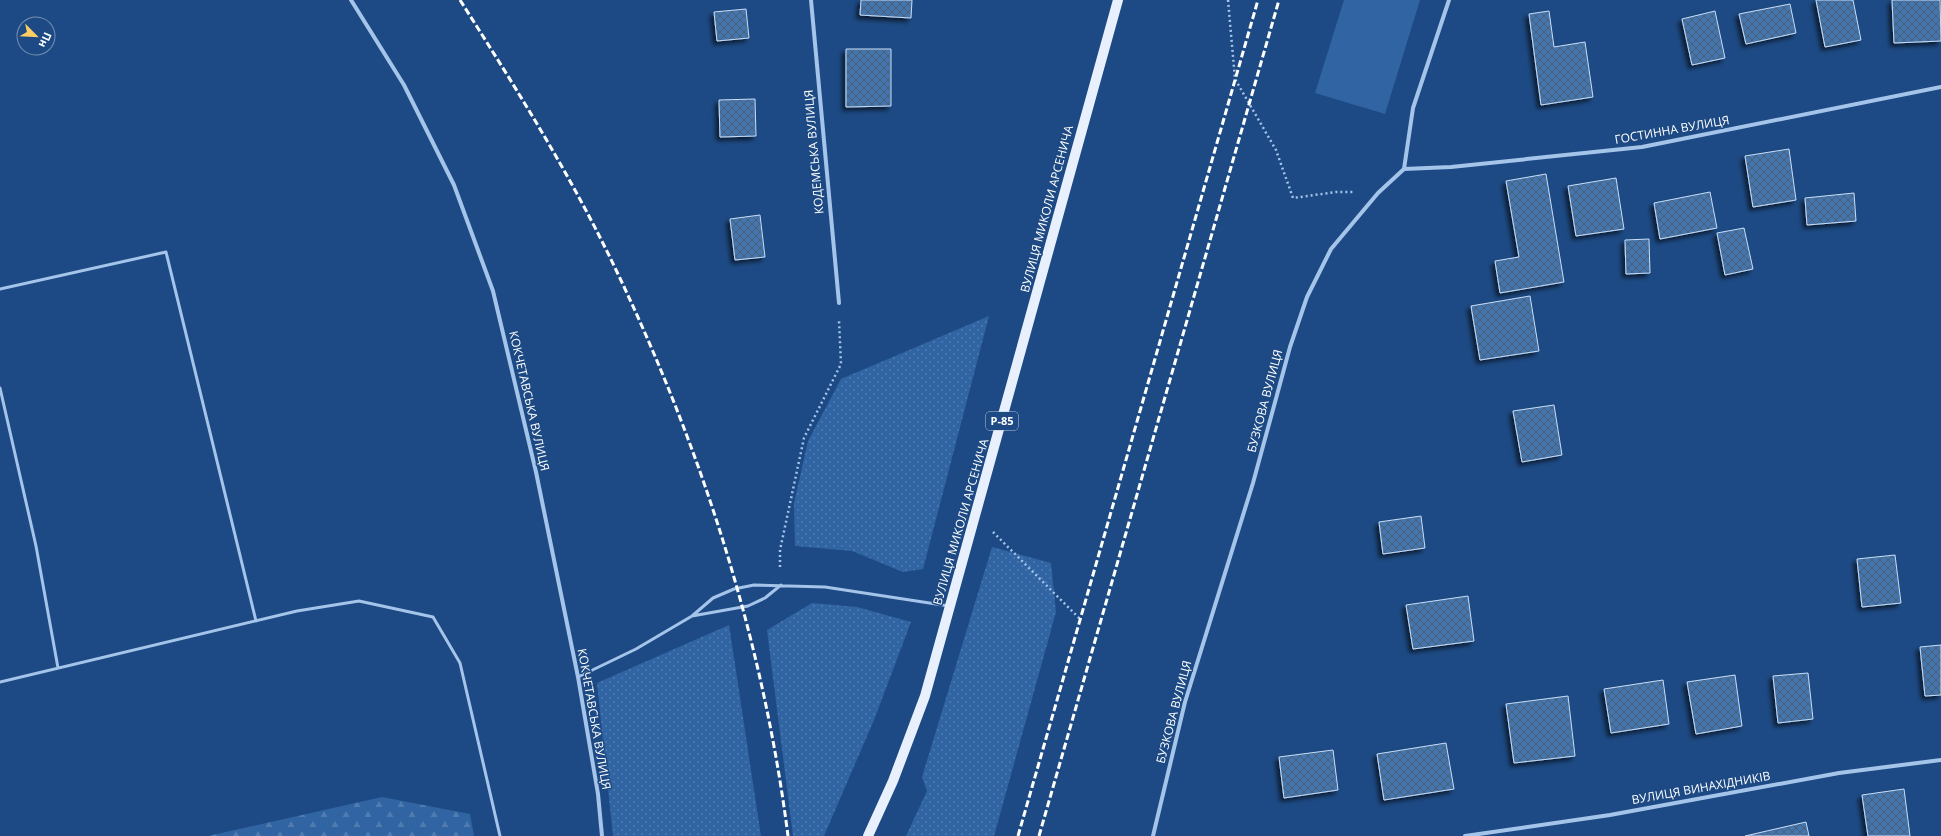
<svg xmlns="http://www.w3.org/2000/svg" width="1941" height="836" viewBox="0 0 1941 836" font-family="'Open Sans',sans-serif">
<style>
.grass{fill:url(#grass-dots)}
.forest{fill:url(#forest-firs)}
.park{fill:#3064a2}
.building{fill:url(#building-cross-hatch);stroke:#c8def8;filter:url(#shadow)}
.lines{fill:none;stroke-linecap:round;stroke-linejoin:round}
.path{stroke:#a4c4ea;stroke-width:2.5;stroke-dasharray:2 3;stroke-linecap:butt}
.lane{stroke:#a4c4ea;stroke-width:3}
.street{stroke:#a4c4ea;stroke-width:4}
.primary{stroke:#e8f0fe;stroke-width:10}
.rail{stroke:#fff;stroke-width:3;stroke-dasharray:7 3;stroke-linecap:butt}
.labels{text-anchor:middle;stroke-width:3;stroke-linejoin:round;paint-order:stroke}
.shield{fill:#1d4a84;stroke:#bbc9da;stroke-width:1}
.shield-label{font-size:11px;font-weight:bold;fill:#fff}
.street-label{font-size:12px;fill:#fff;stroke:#1d4a84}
</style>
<defs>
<pattern id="grass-dots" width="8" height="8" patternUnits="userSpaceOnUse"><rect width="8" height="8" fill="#3064a2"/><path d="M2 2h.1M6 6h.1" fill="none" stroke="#4f7bb0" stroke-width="1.8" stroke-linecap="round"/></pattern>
<pattern id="forest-firs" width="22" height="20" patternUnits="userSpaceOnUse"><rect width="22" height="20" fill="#3064a2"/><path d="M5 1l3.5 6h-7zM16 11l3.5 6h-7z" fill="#4f7bb0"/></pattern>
<pattern id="building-cross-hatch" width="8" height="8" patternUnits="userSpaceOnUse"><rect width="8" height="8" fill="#4574ad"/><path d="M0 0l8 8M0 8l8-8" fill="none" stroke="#495e78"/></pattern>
<filter id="shadow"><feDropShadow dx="-3.5" dy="3.5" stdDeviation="2" flood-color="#0009"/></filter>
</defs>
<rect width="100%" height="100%" fill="#1d4a84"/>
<!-- grass -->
<path class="grass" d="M989,316l-66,253 -20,3 -51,-21 -57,-5 -1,-43 14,-62 33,-62z
M992,547l59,16 5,49 -62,224h-88l21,-45 -5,-14z
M812,603l45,4 54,15 -37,98 -50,116h-31l-26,-206z
M729,625l32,211h-148l-16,-153z"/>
<!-- forest -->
<path class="forest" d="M382,797l88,17 4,22h-266z"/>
<!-- park -->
<path class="park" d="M1344,0h76l-35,114 -70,-21z"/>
<!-- building -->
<path class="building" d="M861,0h51l-1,18 -51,-3z
M1816,0h37l8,40 -36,7z
M1892,0h48l1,41 -47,2z
M1790,4l6,29 -50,11 -7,-30z
M746,9l3,29 -32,3 -3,-29z
M1549,11l5,36 31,-5 8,55 -52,8 -12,-91z
M1715,11l10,47 -33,7 -10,-46z
M846,49h45v57l-45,1z
M755,99l1,37 -36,1 -1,-37z
M1789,149l7,51 -43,7 -8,-51z
M1546,174l18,108 -64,11 -5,-32 24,-4 -13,-76z
M1616,178l8,51 -48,7 -8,-50z
M1710,192l7,36 -57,11 -6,-36z
M1854,193l2,28 -49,4 -2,-27z
M760,215l5,42 -30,3 -5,-41z
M1744,228l9,41 -28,6 -8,-42z
M1649,239l1,34 -24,1 -1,-34z
M1530,296l9,55 -59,9 -9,-54z
M1554,405l8,50 -40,7 -9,-51z
M1421,516l4,32 -42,6 -4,-32z
M1895,555l6,48 -39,4 -5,-48z
M1468,596l6,45 -61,8 -7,-44z
M1941,645v50l-16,1 -5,-49z
M1808,673l5,46 -35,4 -5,-47z
M1735,675l7,51 -46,8 -9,-52z
M1663,680l6,44 -58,9 -7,-44z
M1568,696l7,60 -61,7 -8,-59z
M1446,743l8,46 -70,11 -7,-46z
M1333,750l5,40 -54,8 -5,-41z
M1904,789l6,47h-42l-6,-41z
M1806,822l3,14h-64z"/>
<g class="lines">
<!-- path -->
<path class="path" d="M1228,0l7,79 41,71 17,48 43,-6h18
M993,532l88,88
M780,567v-17l24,-112 37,-74 -2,-43"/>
<!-- lane -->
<path class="lane" d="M0,289l166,-37 90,369
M0,388l36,158 22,122
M692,616l56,-10 17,-8 16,-13
M578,677l58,-28 56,-33 21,-18 21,-9 20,-4 71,2 124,19
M0,682l297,-71 62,-10 74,16 27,46 40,173"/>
<!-- street -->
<path class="street" d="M351,0l53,85 50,100 39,106 43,181 42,205 20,117 4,42
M811,0l28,303
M1404,169l47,-2 191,-20 299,-60
M1153,836l32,-134 68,-219 37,-136 17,-50 24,-48 47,-56 26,-24 9,-61 36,-108
M1465,836l145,-21 229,-42 102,-13"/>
<!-- primary -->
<path class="primary" d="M868,836l25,-55 32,-85 193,-696"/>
<!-- rail -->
<path class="rail" d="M460,0c56,88 112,177 157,272 85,178 146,368 171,564
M1018,836l240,-836
M1039,836l240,-836"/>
</g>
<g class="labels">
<!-- shield labels -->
<rect class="shield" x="986" y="412" width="32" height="18" rx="3"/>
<g class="shield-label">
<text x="1002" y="425">Р-85</text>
</g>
<!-- street labels -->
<g class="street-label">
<text transform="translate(1672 130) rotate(-10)" y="4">ГОСТИННА ВУЛИЦЯ</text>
<text transform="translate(814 152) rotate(-95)" y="4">КОДЕМСЬКА ВУЛИЦЯ</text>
<text transform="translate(1047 209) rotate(-75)" y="4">ВУЛИЦЯ МИКОЛИ АРСЕНИЧА</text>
<text transform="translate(529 401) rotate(77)" y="4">КОКЧЕТАВСЬКА ВУЛИЦЯ</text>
<text transform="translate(1265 401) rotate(-75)" y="4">БУЗКОВА ВУЛИЦЯ</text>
<text transform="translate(961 522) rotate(-74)" y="4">ВУЛИЦЯ МИКОЛИ АРСЕНИЧА</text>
<text transform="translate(1174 712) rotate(-75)" y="4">БУЗКОВА ВУЛИЦЯ</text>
<text transform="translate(594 719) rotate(80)" y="4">КОКЧЕТАВСЬКА ВУЛИЦЯ</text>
<text transform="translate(1701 788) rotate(-10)" y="4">ВУЛИЦЯ ВИНАХІДНИКІВ</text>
</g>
</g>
<!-- north arrow -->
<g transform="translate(36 36) rotate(114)"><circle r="19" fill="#1d4a84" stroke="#7792b5"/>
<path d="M0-3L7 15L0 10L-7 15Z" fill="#face62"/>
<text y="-6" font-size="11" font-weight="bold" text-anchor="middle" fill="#ffffff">Пн</text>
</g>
</svg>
